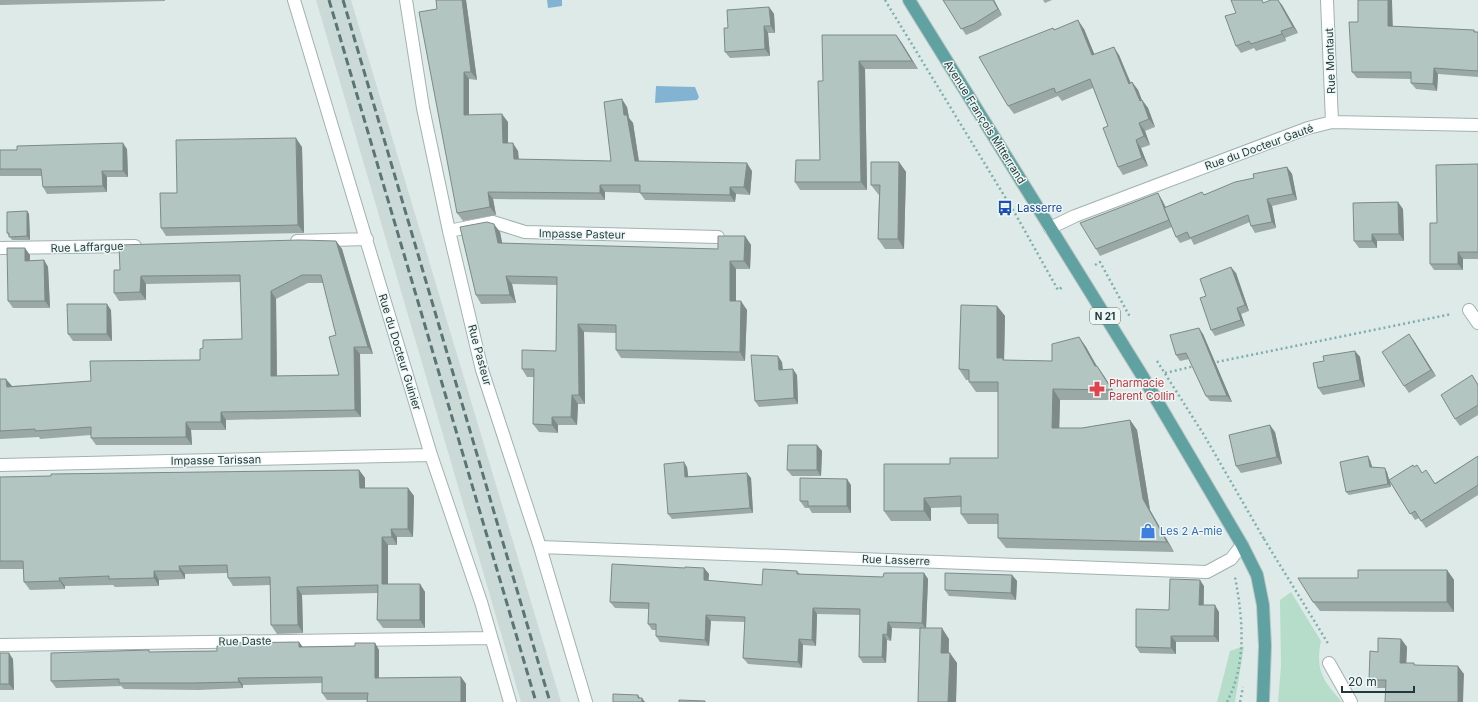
<svg xmlns="http://www.w3.org/2000/svg" width="1478" height="702" viewBox="0 0 1478 702" font-family="Inter,sans-serif">
<style>
.built{fill:#ccdad7}
.green{fill:#b5ddc9}
.water{fill:#82b3d2}
.lines{fill:none;stroke-linecap:round;stroke-linejoin:round}
.minor-casing{stroke:#a1b2b0;stroke-width:14}
.major-casing{stroke:#bcc4c4;stroke-width:14}
.path{stroke:#7dafac;stroke-width:2.5;stroke-dasharray:2 3;stroke-linecap:butt}
.minor{stroke:#fff;stroke-width:12}
.major{stroke:#60a2a1;stroke-width:12}
.rail{stroke:#597675;stroke-width:3;stroke-dasharray:8 4;stroke-linecap:butt}
.wall{fill:#9aa9a6;fill-rule:evenodd}
.shaded-wall{fill:#7d8a87}
.building{fill:#b3c5c1;stroke:#7d8a87;fill-rule:evenodd}
.labels{text-anchor:middle;stroke-width:3;stroke-linejoin:round;paint-order:stroke}
.shield{fill:#eef7f5;stroke:#5d7371;stroke-width:1}
.shield-label{font-size:10px;font-weight:bold;fill:#1f3a39}
.street-label{font-size:11px;fill:#1f3a39;stroke:#eef7f5}
.transit-label{font-size:11px;fill:#164399;stroke:#eef7f5;text-anchor:start}
.health-label{font-size:11px;fill:#be3a42;stroke:#eef7f5;text-anchor:start}
.shop-label{font-size:11px;fill:#366cbe;stroke:#eef7f5;text-anchor:start}
</style>
<rect width="100%" height="100%" fill="#deeae8"/>
<!-- built -->
<path class="built" d="M316,0h35l210,702h-40z"/>
<!-- green -->
<path class="green" d="M1291,592l30,49c-6,29 2,40 21,61h-64l3,-36 -1,-66z
M1244,646l-9,56h-18l13,-51z"/>
<!-- water -->
<path class="water" d="M547,0h15v6l-14,2z
M656,86l39,1 4,10 -2,3 -42,3z"/>
<g class="lines">
<defs>
<path id="minor" d="M294,0l137,455 50,147 29,100
M406,0l17,108 26,123 33,139 58,177 46,155
M1327,0l5,122
M1050,228l25,-12 233,-88 24,-6 146,3
M449,231l44,-9 32,10 193,5
M297,241l70,-2
M0,248l135,-2
M1469,310l9,13
M0,465l431,-10
M540,547l667,25 24,-13 11,-14
M0,645l491,-7
M1329,663l22,39"/>
<path id="major" d="M909,0l234,377 99,168 15,30 6,30 2,41 -2,56"/>
</defs>
<!-- minor casing -->
<use href="#minor" class="minor-casing"/>
<!-- major casing -->
<use href="#major" class="major-casing"/>
<!-- path -->
<path class="path" d="M885,0l131,215 42,75 6,-4
M1095,265l5,-3 30,55
M1157,361l47,74 60,104
M1212,363l240,-49
M1165,373l30,-7
M1264,539l65,106
M1227,702c20,-39 16,-83 8,-125
M1240,702l3,-15"/>
<!-- minor -->
<use href="#minor" class="minor"/>
<!-- major -->
<use href="#major" class="major"/>
<!-- rail -->
<path class="rail" d="M329,0l207,702
M343,0l207,702"/>
</g>
<!-- wall -->
<path class="wall" d="M0,0h165v1l-165,4z
M436,0h30l11,80 -8,-1v36l39,7v21l10,8 1,8 92,2 16,-54 2,11 4,5 6,38 113,10 -2,24 -14,-1 -1,8 -90,-2 -5,-7 -35,-1v8l-112,-1 3,16 -33,6 -6,-8 -20,-204z
M943,0h51l8,15 -24,15 -12,5z
M1043,0h9l-7,3z
M1265,2l17,3 16,28 -13,5 1,3 -30,10 -2,-3 -13,5 -5,-7z
M769,7l5,7 1,19h-7l2,23 -40,2 -5,-6 3,-24z
M1358,22l35,4 81,4 2,2h2v45l-40,-3 -1,17 -21,-2 -5,-6v-4l-54,-1 -5,-6z
M1054,29h30l10,25 25,1 12,28 1,-1 6,8 4,10 6,8 7,19 -10,4 5,14 -9,3 7,18 -25,9 -5,-8 -10,-41 -15,-38 -31,13 -4,-5 -44,18 -6,-8z
M896,35l22,34h-53l2,121h-67l-5,-8 25,-22 3,-79z
M302,147l2,86 -138,3 -5,-8 16,-35z
M127,149l1,28h-21v15l-60,2 -4,-7 -1,-11h-42v-26z
M899,162l7,10 -2,77h-19l-7,-10 1,-44 -1,-1 -7,-9z
M1478,164v95h-15v11h-29l-4,-6 7,-41z
M1287,167l5,7 5,26 -25,6 4,22 -21,5 -4,-7 -1,-4 -56,23 -3,-6 -11,4 -4,-6 -4,-10 -72,29 -4,-7 66,-49 4,7z
M1403,209l1,32h-27v7h-18l-5,-7z
M27,211l2,3 1,26h-18l-5,-7z
M500,232l2,12 216,5 27,-13 6,9 -1,24h-14v32l11,9 -2,51 -124,-3 -5,-8v-17l-32,-1 1,72h-7l-1,21h-19v8l-19,-1 -6,-8 1,-47h-7l-5,-8 34,-18 1,-66 -45,-1 4,19 -35,1 -5,-9z
M336,241l6,8 31,105h-13l1,63 -135,3v10h-35l1,15h-96l-5,-7v-3l-51,4 -1,-2 -39,2v-60l12,7 79,-5 109,-21 3,-12 39,-9 -1,-57 -95,2v16l-27,1 -5,-8 6,-23zM308,283h15l13,52 3,40 -62,1 -1,-77z
M30,255v6l14,-1 4,7 2,41h-37l-5,-7z
M1236,273l13,38 -8,3 4,12 -30,10 -4,-6 -5,-34z
M997,306l8,10 -1,44 48,1 27,-24 7,10 11,19 7,10 15,24h-59l-1,28h23l48,-8 7,10 13,80 24,42 -168,-4 -8,-10v-14h-30l-7,-10v-7l-30,1v13h-40l-7,-10 66,-47 48,-6v-66h-22l-7,-10v-2h-3l-7,-11z
M111,310l1,31h-39l-5,-7z
M1203,334l29,68 -22,-1 -4,-5 -17,-37 -9,2 -4,-6z
M1414,341l22,35 -27,17 -5,-7z
M1355,351l5,6 5,30 -42,8 -5,-7z
M782,362l1,8 14,5 1,29 -39,3 -4,-6z
M1472,375l6,9v31l-18,11 -5,-7z
M1275,432l7,32 -41,9 -5,-7z
M817,445l5,6 -1,25h-29l-5,-6z
M1478,456v39l-52,33 -7,-10 -4,2 -25,-38 1,5 -42,8 -3,-3 24,-32 2,7 15,5 2,8 25,-13 8,6 13,10z
M687,467l1,10 63,1 2,35 -81,6 -4,-5z
M359,470l6,8v10h43l6,8 -1,41h-16v8h-9v39h32l5,8v36h-42l-6,-8 1,-27 -76,2 1,38 -26,1 -6,-9 -1,-40 -37,1 -5,-8v-5l-43,1v5l-26,1v6l-44,1 -2,-2 -48,1v3l-35,1 -6,-8 -1,-13h-23v-92z
M851,485v28h-39l-3,-5h-4l-5,-7z
M685,568h19l5,6 -1,7 54,4 35,-14 3,3 83,3 41,-4 4,6 -2,49 23,11v14l8,10 -1,39h-38l2,-73 -28,-1 -1,13 -4,-1 -1,23h-23l-4,-6 1,-42 -43,-1 -1,32 -13,-1 -1,23 -54,-4 -5,-6 2,-36 -34,-1 -2,25 -49,-4 -4,-6v-6h-4l-4,-6 1,-15 -34,-1 -5,-6z
M1447,570l7,10v32l-134,-1 -7,-9 45,-24z
M1012,575l5,6 -1,19 -67,-4 -4,-6z
M1204,586v19l15,7v30h-43v12l-36,-1 -4,-6 33,-37z
M1401,639l6,8 -1,16 10,2 48,9 -78,14h-11l-6,-8 9,-28z
M299,642l4,5 52,-1 20,-3 4,7v28l82,-1 5,7v18h-99l1,-2h-41l-5,-7v-10l-79,2v3l-44,2 -75,-1 -3,-3 -65,2 -5,-7 99,-29 67,-1 7,-5z
M0,653l13,6 1,31h-14z"/>
<!-- shaded-wall -->
<path class="shaded-wall" d="M462,0h4l11,80 -6,-8z
M993,0h1l8,15 -4,-6z
M1278,0l4,5 16,28 -5,-6z
M1388,0h4l1,32 -5,-6z
M769,7l5,7 1,19 -4,-7z
M1078,20l6,9 14,34 -6,-8z
M764,26l4,7 2,23 -5,-7z
M1281,31l4,7 1,3 -4,-7z
M896,35l6,8 16,26 -6,-8z
M1114,47l5,8 15,37 -5,-8z
M859,61l6,8 2,121 -6,-8z
M1434,68l4,6 -1,17 -4,-7z
M464,72l5,7v44l-5,-8z
M1132,82l6,8 6,16 -2,-6 6,8 7,19 -6,-8 -9,-18z
M622,99l5,8 2,11 4,5 7,46 -5,-8 -11,-46z
M502,114l6,8v29l-5,-8z
M1139,123l6,8 5,14 -6,-9z
M296,138l6,9 2,86 -6,-8z
M1136,140l5,8 7,18 -6,-8z
M123,143l4,6 1,28 -5,-6z
M513,143l5,8 1,16 -5,-8z
M899,162l7,10 -2,77 -6,-10z
M747,163l5,8 -2,24 -6,-8z
M1287,167l5,7 5,26 -4,-6z
M102,171l5,6v15l-4,-6z
M600,185l5,7v8l-5,-7z
M730,187l6,7 -1,8 -5,-7z
M488,192l5,7 3,16 -6,-8z
M1158,193l4,7 12,27 -5,-7z
M1267,199l5,7 4,22 -4,-6z
M1398,202l5,7 1,32 -5,-7z
M27,211l2,3 1,26 -3,-4z
M494,224l6,8 4,20 -6,-9z
M1372,234l5,7v7l-5,-7z
M745,236l6,9 -1,24 -6,-8z
M336,241l6,8 31,105 -5,-7z
M25,248l5,7v13l-5,-7z
M1458,252l5,7v11l-5,-6z
M44,260l4,7 2,41 -5,-7z
M730,261l6,8v40l-6,-8z
M1231,267l5,6 13,38 -4,-6z
M141,276l5,8v16l-6,-8z
M506,276l6,8 4,19 -6,-8z
M271,291l5,8 1,85 -6,-8z
M741,301l6,9 -2,51 -5,-9z
M107,304l4,6 1,31 -5,-7z
M997,306l8,10 -1,45 -7,-3z
M1237,308l4,6 4,12 -4,-6z
M578,324l6,8 1,72 -6,-9z
M1199,328l4,6 29,68 -5,-6z
M1409,334l5,7 22,35 -5,-6z
M1079,337l7,10 16,29 -7,-10z
M354,347l6,7 1,63 -6,-7z
M1355,351l5,6 5,30 -5,-7z
M778,356l4,6 1,14 -4,-6z
M1097,366l7,10 15,24 -7,-10z
M793,369l4,6 1,29 -4,-6z
M6,379l6,7 -5,1z
M1053,389l7,11 -1,38 -7,-10z
M572,395l6,9 -1,21 -6,-8z
M221,412l5,8v10l-5,-8z
M552,417l6,8v8l-6,-8z
M1130,420l7,10 13,80 24,42 -7,-10 -24,-43z
M186,422l5,8 1,15 -6,-8z
M1270,425l5,7 7,32 -5,-7z
M817,445l5,6 -1,25 -4,-6z
M1368,456l2,4 3,10 -3,-3z
M684,462l3,5 2,15 -4,-5z
M1385,468l2,4 4,15 -3,-3z
M359,470l6,8v18l-5,-8z
M747,473l4,5 2,35 -3,-5z
M847,479l4,6v28l-4,-7z
M408,488l6,8 -1,41 -5,-8z
M924,498l7,10v13l-7,-10z
M391,529l6,8v8l-5,-8z
M382,537l6,8v47l-6,-8z
M179,566l6,8v5l-5,-8z
M704,568l5,6 -1,12 -4,-6z
M1447,570l7,10v32l-7,-10z
M154,571l5,9v6l-5,-8z
M924,573l4,6 -2,50 -4,-6z
M1012,575l5,6 -1,19 -5,-7z
M59,578l6,8v3l-5,-8z
M1200,580l4,6 -1,25 -4,-6z
M420,584l5,8v36l-5,-8z
M297,587l5,8 1,38 -5,-8z
M1215,605l4,7v30l-5,-6z
M813,608l4,6 -1,32 -4,-6z
M706,615l5,6 -2,25 -4,-6z
M888,622l4,6 -1,13 -4,-6z
M942,628l7,11 -1,24 -7,-10z
M883,634l4,6 -1,23 -4,-6z
M1171,636l5,6v12l-5,-6z
M799,639l4,6 -1,23 -4,-6z
M1401,639l6,8 -1,24 -6,-8z
M299,642l4,6 -4,-1z
M375,643l4,7v35l-4,-7z
M9,653l4,6 1,31 -5,-6z
M950,653l7,10 -1,39h-8z
M1458,666l6,8 -1,28h-5z
M461,677l5,7v18h-5z
M238,678l5,7v3l-4,-6z
M638,695l4,6v-3l3,4h-4l-3,-4z"/>
<!-- building -->
<path class="building" d="M436,0h26l9,72h-7v43l38,-1 1,29h10l1,16 97,2 -7,-59 18,-3 2,16h3l8,46 112,2 -3,24h-14v8l-90,-2v-8h-40v8l-112,-1 2,15 -33,6 -38,-201 18,-3z
M943,0h50l5,9 -24,15 -13,5z
M1231,0h31l1,3 8,-3h7l15,27 -12,4 1,3 -31,10 -2,-3 -13,5 -11,-30 11,-3z
M1358,0h30v26l86,4v2h4v39l-44,-3 -1,16 -22,-1v-11h-59l-3,-50h9z
M769,7l2,19h-7l1,23 -40,3 -1,-24h4l-1,-18z
M1078,20l14,35 22,-8 15,37 3,-2 8,19 2,-1 7,19 -10,4 5,13 -8,4 6,18 -24,9 -15,-39 5,-2 -18,-47 -34,14 -2,-5 -46,18 -29,-49 74,-29 1,2z
M822,35h74l16,26h-53l2,121h-66l1,-22h24l-2,-79h5z
M296,138l2,87 -137,3 -1,-35h17l-1,-53z
M123,143v28h-21l1,15 -60,1 -2,-18h-41v-19h17v-4z
M871,162h28l-1,77h-20l2,-54h-9z
M1478,164v88h-20v12h-28v-41h7l-1,-58z
M1287,167l6,27 -26,5 5,23 -21,4 -3,-11 -58,23 -3,-6 -11,5 -12,-29 38,-16 2,3 31,-13 19,-4 -1,-4z
M1158,193l11,27 -73,29 -16,-26z
M1398,202l1,32h-27v7h-18l-1,-38z
M27,211v25l-18,1v-4h-2v-21z
M487,222l7,2 4,19 220,6v-13h27l-1,25h-14v40h11l-1,51 -124,-2v-25l-38,-1 1,71h-7l-1,22h-19v8l-19,-1 1,-55h-12v-19l34,1 1,-74 -51,-1 4,19h-34l-16,-68z
M299,240l37,1 32,106h-14l1,63 -134,2v10h-35v15l-95,1v-11l-56,4v-2l-35,2v-52h6l1,8 84,-6 -1,-20 110,-1v-11l3,-1v-8l39,-1 -2,-64 -99,1 -1,16 -26,1v-23h6l-1,-25zM302,275h19l15,60 -7,2 10,38 -68,1v-85z
M7,248h18v13l19,-1 1,41h-37z
M1231,267l14,38 -8,3 4,12 -30,10 -11,-32 6,-2 -6,-17z
M67,304h40v30h-39z
M961,305l36,1v52h6v2l49,1v-17l27,-7 16,29h2l15,24 -59,-1 -1,39h30l48,-8 13,79 24,43 -169,-4v-24h-37v-18l-37,2v13h-40v-47h66v-6h48v-76h-29v-12l-10,-1z
M1199,328l28,68h-21l-20,-43 -10,2 -6,-20z
M1409,334l22,36 -27,16 -22,-34z
M1355,351l5,29 -42,8 -5,-25 11,-2 -1,-5z
M751,355l27,1 1,14 14,-1 1,29 -39,3z
M1472,375l6,10v20l-23,14 -14,-24z
M1270,425l7,32 -41,9 -7,-31z
M788,445h29v25h-30z
M1368,456l2,11 15,1 3,16 -42,8 -6,-30z
M1478,456v29l-57,36 -6,-10 -5,3 -21,-34 24,-15 1,2 3,-2 5,8 4,-3 9,14z
M684,462l1,15 62,-4 3,35 -82,6 -4,-50z
M359,470l1,18h48v41h-17l1,8h-10v47h38v36h-43l1,-35 -81,2 1,38h-27l-1,-48 -42,1 -1,-13 -48,1 1,5h-26v7l-45,1v-3l-50,2 1,3 -36,1 -1,-21h-23v-84l51,-1v-2z
M800,478l47,1v27h-39v-5h-8z
M612,564l73,4v-1l19,1v12l58,5 1,-16 34,2v3l86,3 1,-4h40l-2,50 -34,-1 -1,13 -4,-1 -1,23h-23l1,-48 -47,-1 -1,32 -13,-1 -1,23 -55,-4 2,-41 -39,-2 -1,25 -49,-4v-12h-8l1,-21 -39,-1z
M1358,570h89v32h-134l-15,-24h60z
M945,573l67,2 -1,18 -66,-3z
M1170,579l30,1 -1,25h16l-1,31h-43v12l-35,-1v-38l33,1z
M920,628h22l-1,25h9l-2,49h-30z
M1378,638l23,1 -1,24h14v2l44,1v36h-73l1,-22h-17l1,-29 8,1z
M299,642v5l56,-1v-3h20v35l86,-1v25h-94l1,-9h-46v-16l-84,1 1,4 -45,1h-75v-4l-68,2v-28l98,-3v2l68,-1v-5h7v-3z
M0,653h9v31h-9z
M613,694l25,1v3h4v4h-29z
M679,700l26,1v1h-26z"/>
<!-- icons -->
<defs>
<symbol id="bus-bare" viewBox="-9 -9 18 18"><path d="M-5-6H5V4H4V6H2V4H-2V6H-4V4H-5ZM-3.5-4V0h7V-4ZM-3.5 1.2v1.5H-2V1.2ZM2 1.2v1.5H3.5V1.2Z" fill="#1a4fb4" stroke="#eef7f5" stroke-width="2.5" paint-order="stroke"/></symbol>
<symbol id="pharmacy-bare" viewBox="-9 -9 18 18"><path d="M-2-6h4v4h4v4h-4v4h-4v-4h-4v-4h4Z" fill="#e0444e" stroke="#eef7f5" stroke-width="2.5" paint-order="stroke"/></symbol>
<symbol id="shop-bare" viewBox="-9 -9 18 18"><path d="M-5-2.5h2.3a2.7 3.5 0 0 1 5.4 0H5L5.5 6h-11ZM-1.5-2.5h3a1.5 2.3 0 0 0-3 0Z" fill="#3f7fe0" stroke="#eef7f5" stroke-width="2.5" paint-order="stroke"/></symbol>
</defs>
<g fill-rule="evenodd">
<use href="#bus-bare" x="994" y="197" width="22" height="22"/>
<use href="#pharmacy-bare" x="1086" y="378" width="22" height="22"/>
<use href="#shop-bare" x="1137" y="520" width="22" height="22"/>
</g>
<g class="labels">
<!-- shield labels -->
<rect class="shield" x="1090" y="308" width="30" height="16" rx="3"/>
<g class="shield-label">
<text x="1105" y="320">N 21</text>
</g>
<!-- street labels -->
<g class="street-label">
<text transform="translate(1330 61) rotate(-92)" y="4">Rue Montaut</text>
<text transform="translate(985 122) rotate(58)" y="4">Avenue François Mitterrand</text>
<text transform="translate(1259 147) rotate(-20)" y="4">Rue du Docteur Gauté</text>
<text transform="translate(582 234) rotate(1)" y="4">Impasse Pasteur</text>
<text transform="translate(87 247) rotate(-2)" y="4">Rue Laffargue</text>
<text transform="translate(400 352) rotate(73)" y="4">Rue du Docteur Guinier</text>
<text transform="translate(480 355) rotate(75)" y="4">Rue Pasteur</text>
<text transform="translate(216 460) rotate(-1)" y="4">Impasse Tarissan</text>
<text transform="translate(896 560) rotate(2)" y="4">Rue Lasserre</text>
<text transform="translate(245 641) rotate(-1)" y="4">Rue Daste</text>
</g>
<!-- transit labels -->
<g class="transit-label">
<text x="1017" y="212">Lasserre</text>
</g>
<!-- health labels -->
<g class="health-label">
<text x="1109" y="387">Pharmacie<tspan x="1109" dy="13">Parent Collin</tspan></text>
</g>
<!-- shop labels -->
<g class="shop-label">
<text x="1160" y="535">Les 2 A-mie</text>
</g>
</g>
<!-- scale -->
<path d="M1342 686v6h72v-6" fill="none" stroke="#1f3a39" stroke-width="2"/>
<text x="1348" y="686" font-size="12" fill="#1f3a39" stroke="#eef7f5" stroke-width="3" paint-order="stroke">20 m</text>
</svg>
